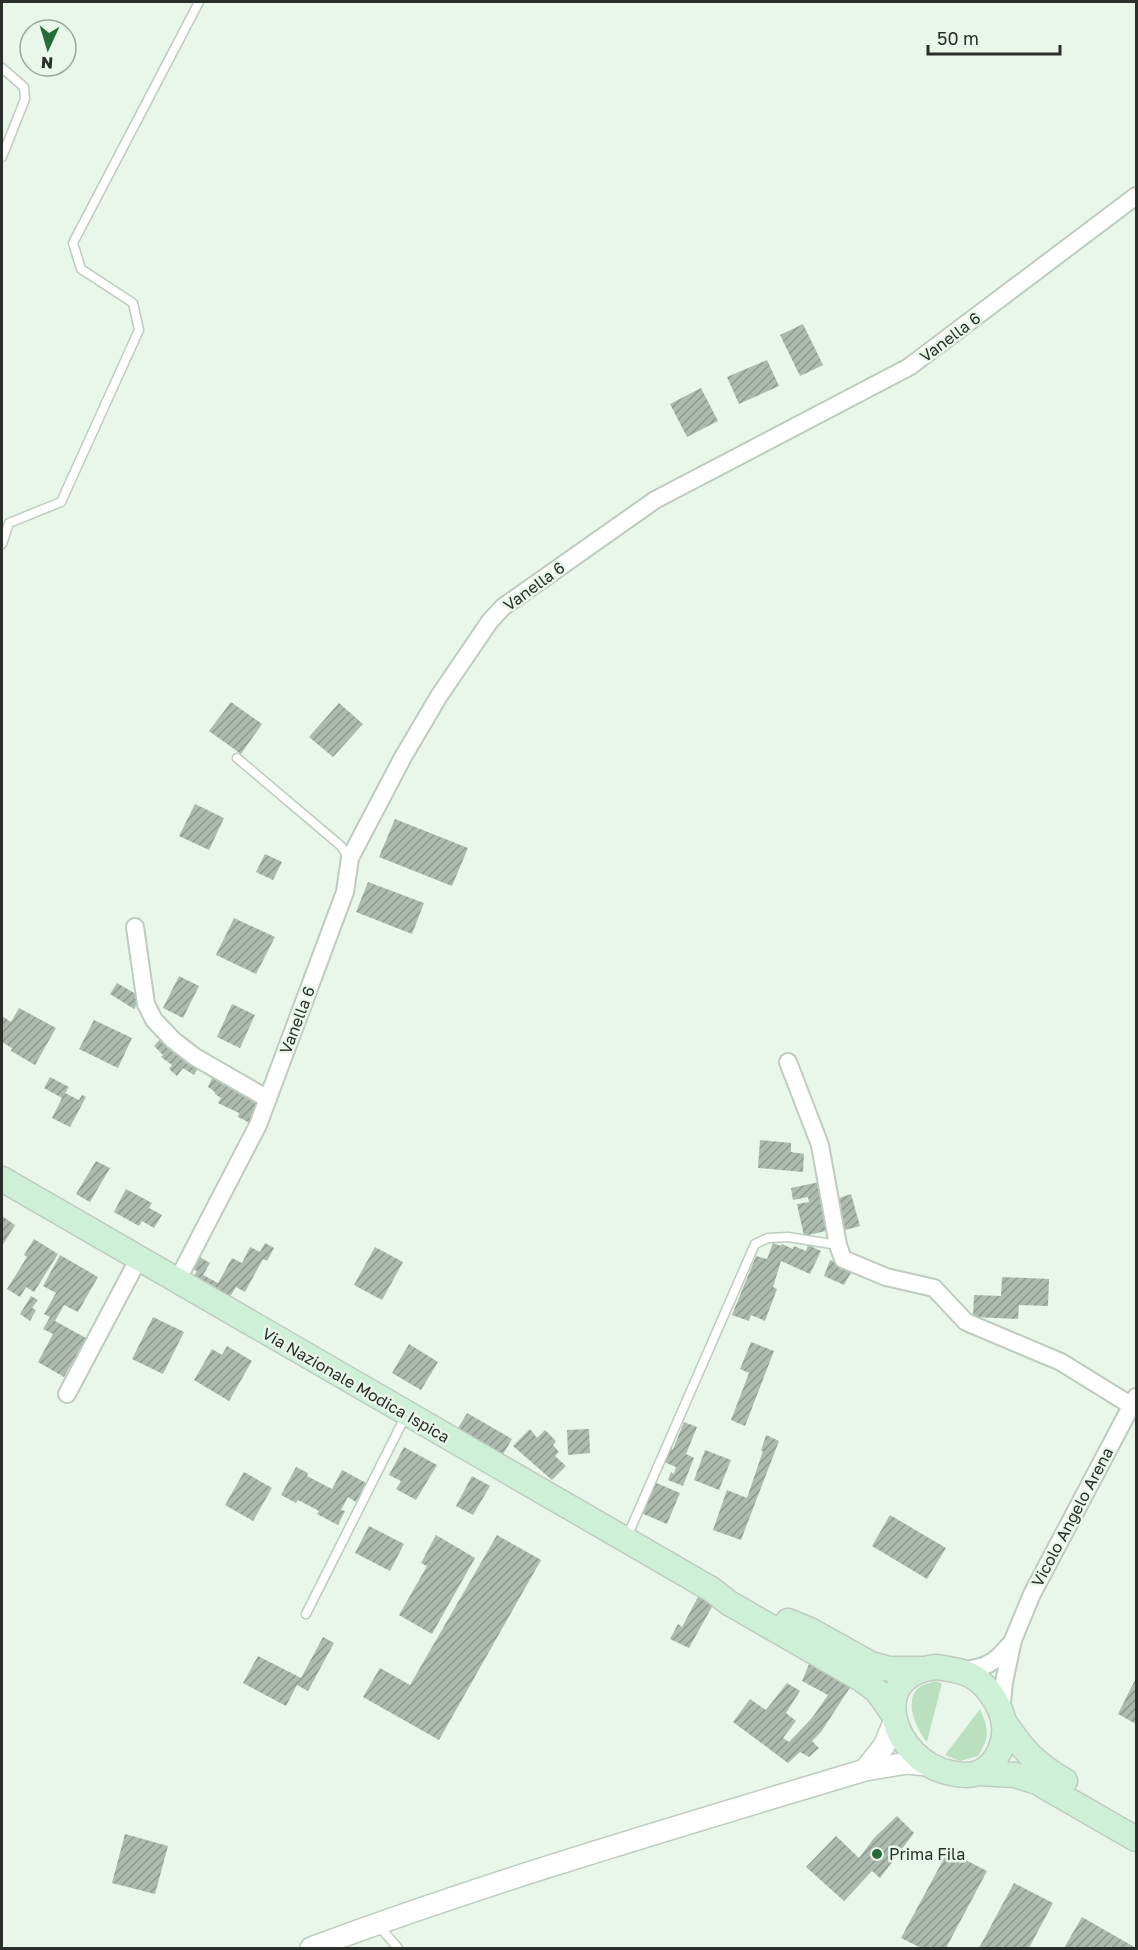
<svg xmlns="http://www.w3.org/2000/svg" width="1138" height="1950" viewBox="0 0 1138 1950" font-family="'Golos Text',sans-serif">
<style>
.green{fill:#bae0bf}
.building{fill:url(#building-hatch)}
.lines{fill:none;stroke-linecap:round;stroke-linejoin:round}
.service-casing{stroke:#becbbf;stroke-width:11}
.minor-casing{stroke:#becbbf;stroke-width:20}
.tertiary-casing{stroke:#becbbf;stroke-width:24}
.secondary-casing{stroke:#becbbf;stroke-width:27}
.service{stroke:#fff;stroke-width:8}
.minor{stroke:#fff;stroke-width:16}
.tertiary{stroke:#fff;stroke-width:21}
.secondary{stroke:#cef0d6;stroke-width:24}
.poi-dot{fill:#266c38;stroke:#e8f7ea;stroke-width:2}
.labels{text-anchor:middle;stroke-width:5;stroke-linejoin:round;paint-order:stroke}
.street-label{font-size:16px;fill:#2a2f2b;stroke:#e8f7ea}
.poi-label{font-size:16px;fill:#2a2f2b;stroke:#e8f7ea;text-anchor:start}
</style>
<defs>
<pattern id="building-hatch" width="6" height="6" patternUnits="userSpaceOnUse" patternTransform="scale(1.5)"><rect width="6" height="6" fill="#adbaaf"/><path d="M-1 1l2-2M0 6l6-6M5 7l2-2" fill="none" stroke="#8d988f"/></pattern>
</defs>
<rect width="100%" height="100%" fill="#e8f7ea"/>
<!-- green -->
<path class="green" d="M935,1681l7,2 -15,59c-11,-13 -25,-44 -6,-56 4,-2 10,-3 14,-5z
M980,1709c9,20 10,28 -2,47l-18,5 -15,-6z"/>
<!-- building -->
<path class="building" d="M803,324l20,41 -23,11 -20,-41z
M767,360l12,26 -40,18 -12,-27z
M701,388l17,33 -31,16 -17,-33z
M231,702l31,22 -21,30 -32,-23z
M339,703l24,21 -30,33 -24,-20z
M195,804l29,14 -15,32 -30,-14z
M395,819l73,29 -16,38 -73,-29z
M265,854l17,8 -9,18 -17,-8z
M368,882l56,21 -12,31 -56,-22z
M234,918l41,19 -19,37 -40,-19z
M179,976l20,10 -16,32 -20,-10z
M117,983l24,14 -7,12 -24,-15z
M232,1004l23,11 -15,33 -23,-11z
M19,1008l37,20 -21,37 -24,-14 1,-3 -10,-6v-26l9,6z
M94,1020l38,18 -14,30 -39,-19z
M163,1036l37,29 -6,10 -11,-7 -6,8 -8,-7 3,-4 -11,-8 2,-2 -9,-9z
M214,1074l27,17v2l20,10 -9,21 -14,-7 1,-4 -21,-10 3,-5 -6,-4v-2l-7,-5z
M50,1077l19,10 -4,6 14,7 3,-5 4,2 -16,30 -18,-9 10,-20 -18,-10z
M760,1140l31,3v9l13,2 -1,18 -45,-4z
M96,1161l14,7 -20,34 -14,-8z
M820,1182l10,48 -26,6 -7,-32 12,-2 -1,-5 -15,3 -2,-12z
M126,1189l26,14 -3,5 13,7 -8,13 -12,-7 -3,5 -25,-14z
M851,1194l9,32 -15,4 -9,-31z
M2,1216l13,9 -13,21z
M34,1239l24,15 -24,38 -8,-5 -6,10 -13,-8 20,-32 -3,-2z
M265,1243l9,5 -7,13 -4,-2 -18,33 -9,-5 -8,13 -36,-20 5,-9 -6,-3 5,-13 14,8 -7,12 15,8 14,-25 10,5 8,-16 10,5z
M773,1243l8,3 1,-2 11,5 1,-3 12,5 2,-6 13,6 -11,23 -29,-13 -8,26 4,2 -12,32 -14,-6 -2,6 -17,-6 24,-59 11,3z
M375,1247l28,15 -21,38 -28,-15z
M60,1255l38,22 -20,35 -14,-7 -9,16 31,17 -22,39 -26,-15 15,-28 -10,-5 7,-12 -6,-3 12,-21 -13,-7z
M830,1260l23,9 -9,16 -20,-9z
M1002,1277l47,2 -1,27 -29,-1 -1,14 -45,-2 1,-22 27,1z
M31,1296l7,4 -6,8 4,2 -6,11 -10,-7z
M153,1317l31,15 -21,42 -31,-15z
M751,1342l23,9 -29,75 -14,-6 18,-47 -9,-4z
M409,1344l29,18 -17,28 -29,-17z
M227,1346l25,15 -23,40 -35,-21 18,-31 10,6z
M467,1413l45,26 -10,17 -45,-26z
M684,1422l13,5 -11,27 8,4 -11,28 -15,-6 3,-8 3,2 2,-7 -12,-5 7,-14 2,1z
M530,1429l7,9 8,-8 11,11 -3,4 6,7 -4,4 11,10 -14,14 -39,-34z
M589,1429l1,24 -22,2 -1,-25z
M766,1435l13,6 -38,99 -28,-10 14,-40 20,8 16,-47h-2z
M404,1447l33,18 -21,35 -20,-11 5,-8 -12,-6z
M705,1450l26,10 -12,30 -25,-10z
M296,1467l12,6 -1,3 25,13 10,-19 24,13 -10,19 -8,-5 -7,13 4,1 -7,14 -21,-11 2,-3 -21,-11 -2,3 -15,-8z
M244,1472l28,16 -19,33 -28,-16z
M472,1476l18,10 -17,29 -17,-9z
M654,1482l26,11 -13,31 -26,-11z
M890,1515l56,33 -19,31 -55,-33z
M369,1526l35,18 -14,27 -35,-18z
M436,1535l39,23 -43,76 -33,-19 28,-49 -6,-3z
M497,1535l44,25 -102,180 -76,-43 17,-29 30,17z
M698,1597l15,8 -24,43 -19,-9 8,-15 4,3z
M323,1637l11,6 -26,48 -11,-6 -11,21 -43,-23 15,-27 43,22z
M810,1662l41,24 -30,46 -9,9 7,7 -10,9 -9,-5 -12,11 -55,-41 17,-23 16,11 21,-27 13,8 -14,22 10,8 -13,17 6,4 23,-24 16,-23 -26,-14z
M1136,1678v46l-18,-10z
M897,1816l17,17 -34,45 -8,-7 -28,30 -38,-34 30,-31 23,22 15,-20z
M125,1834l43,12 -13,48 -43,-11z
M948,1851l39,20 -41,77h-25l-20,-10z
M1014,1883l39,20 -24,45h-50z
M1082,1917l54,31h-72z"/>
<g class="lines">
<defs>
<path id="service" d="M2,68l22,19 1,12 -23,58
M2,544l7,-21 52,-21 78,-172 -6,-27 -52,-34 -8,-26 126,-241
M237,758l104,88 8,12
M627,1537l128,-293 13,-6 20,-1 50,8
M306,1614l100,-199
M377,1924l21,24"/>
<path id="minor" d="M135,927l11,77 8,16 19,20 22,17 73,42
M788,1062l32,83 18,100 5,14 43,18 48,11 32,34 95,40 71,44
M177,1281l81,-156 87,-233 5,-34 53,-101 36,-61 51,-75 13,-14 152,-107 254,-133 227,-171
M67,1394l72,-136
M961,1671c26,-4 33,-7 50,-28
M1001,1713l3,-31 9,-42 19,-46 104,-197"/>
<path id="tertiary" d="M865,1770l19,-24 10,-24
M311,1948c182,-68 369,-122 554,-178l42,-7 20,2"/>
<path id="secondary" d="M2,1179l709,410 18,14 132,76 16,12 17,24
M788,1621l22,9 61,34 18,5h33
M936,1667c15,2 31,4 43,14 11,9 21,25 24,38 5,20 -5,46 -25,54 -8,3 -19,2 -27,0 -58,-11 -87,-98 -15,-106z
M1003,1720c20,30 31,43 62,61
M978,1773l37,2 22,7 99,57"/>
</defs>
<!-- service casing -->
<use href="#service" class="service-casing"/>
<!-- minor casing -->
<use href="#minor" class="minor-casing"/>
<!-- tertiary casing -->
<use href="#tertiary" class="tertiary-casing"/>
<!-- secondary casing -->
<use href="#secondary" class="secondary-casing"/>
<!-- service -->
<use href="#service" class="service"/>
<!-- minor -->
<use href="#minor" class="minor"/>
<!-- tertiary -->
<use href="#tertiary" class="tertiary"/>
<!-- secondary -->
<use href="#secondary" class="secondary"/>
</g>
<!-- markers -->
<circle class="poi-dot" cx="877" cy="1854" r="6"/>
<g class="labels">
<!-- street labels -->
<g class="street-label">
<text transform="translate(950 337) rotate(-37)" y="6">Vanella 6</text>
<text transform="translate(534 586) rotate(-36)" y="6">Vanella 6</text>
<text transform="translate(297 1020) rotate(-69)" y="6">Vanella 6</text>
<text transform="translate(356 1385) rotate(30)" y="6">Via Nazionale Modica Ispica</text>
<text transform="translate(1072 1517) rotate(-62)" y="6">Vicolo Angelo Arena</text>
</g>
<!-- poi labels -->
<g class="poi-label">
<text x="889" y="1860">Prima Fila</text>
</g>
</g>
<!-- border -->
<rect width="1138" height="1950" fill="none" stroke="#2a2f2b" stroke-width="6"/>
<!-- north arrow -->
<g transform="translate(48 48) rotate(184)"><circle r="28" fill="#e8f7ea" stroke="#9ca79e" stroke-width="1.5"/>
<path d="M0-4.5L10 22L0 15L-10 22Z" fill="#266c38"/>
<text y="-9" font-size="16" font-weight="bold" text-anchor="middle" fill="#2a2f2b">N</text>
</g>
<!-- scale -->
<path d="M928 45v9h132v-9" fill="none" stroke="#2a2f2b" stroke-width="3"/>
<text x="937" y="45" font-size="18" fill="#2a2f2b" stroke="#e8f7ea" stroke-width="4.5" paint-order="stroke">50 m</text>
</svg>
